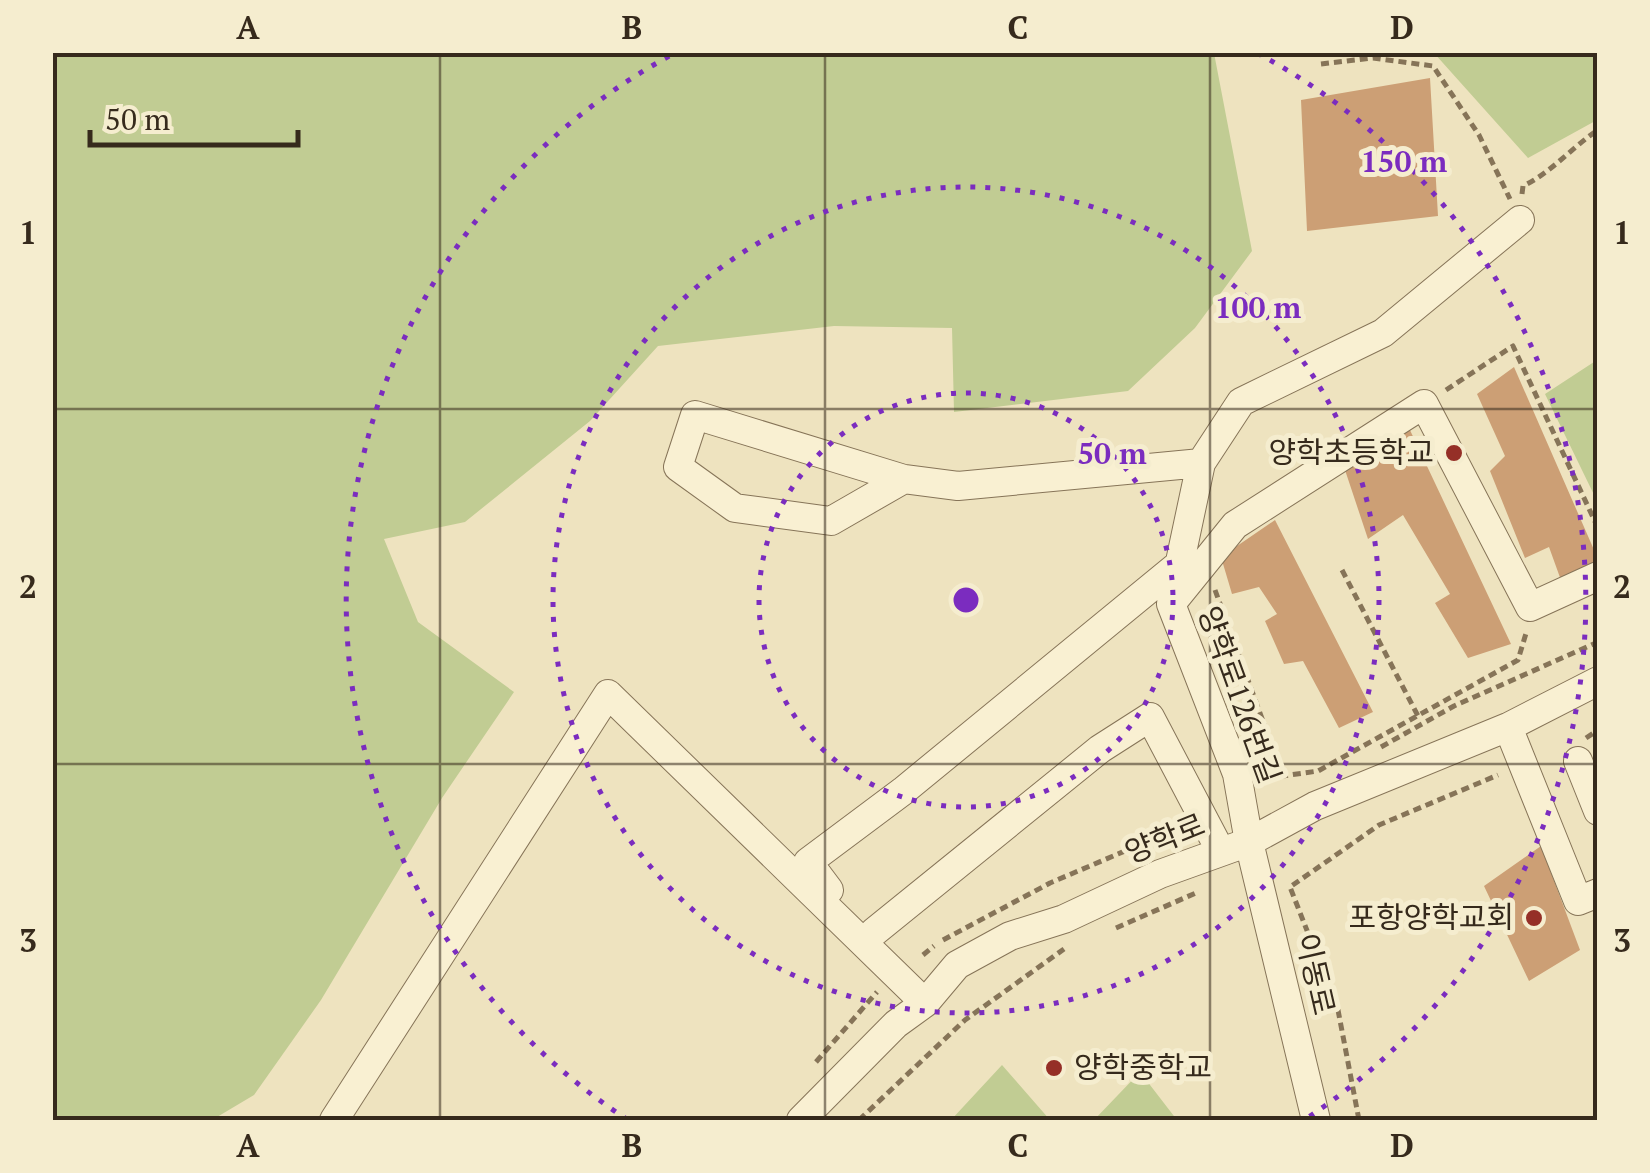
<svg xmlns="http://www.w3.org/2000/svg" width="1650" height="1173" viewBox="0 0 1650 1173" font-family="'PT Serif','Noto Sans KR',serif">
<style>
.green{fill:#c1cc93}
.building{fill:#cc9f75}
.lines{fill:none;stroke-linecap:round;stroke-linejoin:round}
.minor-casing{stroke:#867458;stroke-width:30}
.path{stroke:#867458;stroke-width:5;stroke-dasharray:8 5;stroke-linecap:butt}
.minor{stroke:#f9f0d2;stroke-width:28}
.grid{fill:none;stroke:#362a1c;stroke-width:2.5;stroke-opacity:0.55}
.ring{fill:none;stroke:#7b2cbf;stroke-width:5;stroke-dasharray:5 10}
.poi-dot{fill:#952f27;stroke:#f5edcf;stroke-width:4}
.labels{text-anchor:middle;stroke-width:10;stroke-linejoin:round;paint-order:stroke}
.poi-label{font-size:30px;fill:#362a1c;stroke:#f5edcf;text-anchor:end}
.street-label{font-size:30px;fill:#362a1c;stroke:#f5edcf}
.centre{fill:#7b2cbf;stroke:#f5edcf;stroke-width:5}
.ring-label{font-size:30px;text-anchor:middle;font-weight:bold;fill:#7b2cbf;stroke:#f5edcf;stroke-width:10;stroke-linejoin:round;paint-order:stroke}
.neatline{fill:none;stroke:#362a1c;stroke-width:4}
.grid-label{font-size:32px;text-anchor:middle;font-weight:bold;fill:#362a1c}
</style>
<rect width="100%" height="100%" fill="#eee3bf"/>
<!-- green -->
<path class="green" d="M52,53h1162l38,198 -57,77 -67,63 -174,21 -2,-84 -118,-2 -176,20 -68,75 -125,101 -81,17 34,83 96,70 -72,106 -121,202 -67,95 -42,25h-159z
M1434,53h163v67l-69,38z
M1597,360v141l-52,-107z
M1002,1065l48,55h-99z
M1140,1072l37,48h-83z"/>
<!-- building -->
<path class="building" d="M1430,78l8,138 -131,15 -6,-131z
M1514,367l84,192 -36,24 -13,-36 -24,11 -35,-87 15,-15 -28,-62z
M1409,428l102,216 -43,14 -33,-55 15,-9 -47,-79 -35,24 -24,-72z
M1275,520l98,192 -34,16 -36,-67 -19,3 -19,-43 12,-7 -18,-27 -27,7 -11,-37z
M1541,846l39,104 -51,31 -45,-95z"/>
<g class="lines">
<defs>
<path id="minor" d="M1201,463l40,-61 142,-69 137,-113
M904,479l-209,-64 -17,52 57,41 96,13 73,-42 54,7 243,-23 -30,141 66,170 12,68 67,278
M1171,604l64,-79 189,-121 106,203 68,-31
M1508,727l70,174 20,-8
M1578,761l20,50
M829,890l-21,-28 95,-71 274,-225
M874,932l226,-183 50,-32 71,135
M334,1120l274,-426 317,309
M801,1120l95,-96 29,-21 32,-38 53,-29 54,-17 96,-45 89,-32 66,-36 193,-79 90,-46"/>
</defs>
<!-- minor casing -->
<use href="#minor" class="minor-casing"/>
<!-- path -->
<path class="path" d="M1321,64l52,-6 60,8 46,69 31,64
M1522,194l1,-8c29,-14 48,-38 75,-56
M1446,390l67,-44 85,182
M1342,570l76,146
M1215,590l68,186 35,-5 200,-111 9,-30
M1586,738l12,-8
M1381,747l73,-41 144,-64
M1116,928l82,-36
M943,940l107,-57 131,-56
M923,955l11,-9
M816,1062l61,-70
M859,1120l106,-100 99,-71
M1359,1120l-21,-110 -48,-123 89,-62 119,-50"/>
<!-- minor -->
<use href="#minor" class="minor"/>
</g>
<!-- grid -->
<path class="grid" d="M440,52v1068M825,52v1068M1210,52v1068M52,409h1546M52,764h1546"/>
<!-- distance rings -->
<g class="ring">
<circle cx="966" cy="600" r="207"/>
<circle cx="966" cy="600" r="413"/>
<path d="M628 1120A620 620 0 0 1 675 53M1257 53A620 620 0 0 1 1304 1120"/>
</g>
<!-- markers -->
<g class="poi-dot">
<circle cx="1454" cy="453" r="10"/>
<circle cx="1534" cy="918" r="10"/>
<circle cx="1054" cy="1068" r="10"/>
</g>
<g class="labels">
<!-- poi labels -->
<g class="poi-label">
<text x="1434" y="463">양학초등학교</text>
<text x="1514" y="928">포항양학교회</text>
<text x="1074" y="1078" text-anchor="start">양학중학교</text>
</g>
<!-- street labels -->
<g class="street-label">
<text transform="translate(1239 695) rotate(70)" y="10">양학로126번길</text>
<text transform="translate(1165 839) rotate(-22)" y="10">양학로</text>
<text transform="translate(1315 974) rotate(77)" y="10">이동로</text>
</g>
</g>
<circle cx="966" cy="600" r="15" class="centre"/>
<g class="ring-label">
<text x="1404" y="172">150 m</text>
<text x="1258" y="318">100 m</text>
<text x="1112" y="464">50 m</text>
</g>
<!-- border -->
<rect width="1650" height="1173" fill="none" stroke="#f5edcf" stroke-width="110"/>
<!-- scale -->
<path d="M90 130v15h208v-15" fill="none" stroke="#362a1c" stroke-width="5"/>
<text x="105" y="130" font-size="30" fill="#362a1c" stroke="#f5edcf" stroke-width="8" paint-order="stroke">50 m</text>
<rect x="55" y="55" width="1540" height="1063" class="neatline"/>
<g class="grid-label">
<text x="248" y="39">A</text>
<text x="632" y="39">B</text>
<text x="1018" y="39">C</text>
<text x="1402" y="39">D</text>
<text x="28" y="244">1</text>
<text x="1622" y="244">1</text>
<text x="28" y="598">2</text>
<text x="1622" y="598">2</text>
<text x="28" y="952">3</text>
<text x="1622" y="952">3</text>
<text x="248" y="1157">A</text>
<text x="632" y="1157">B</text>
<text x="1018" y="1157">C</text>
<text x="1402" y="1157">D</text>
</g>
</svg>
